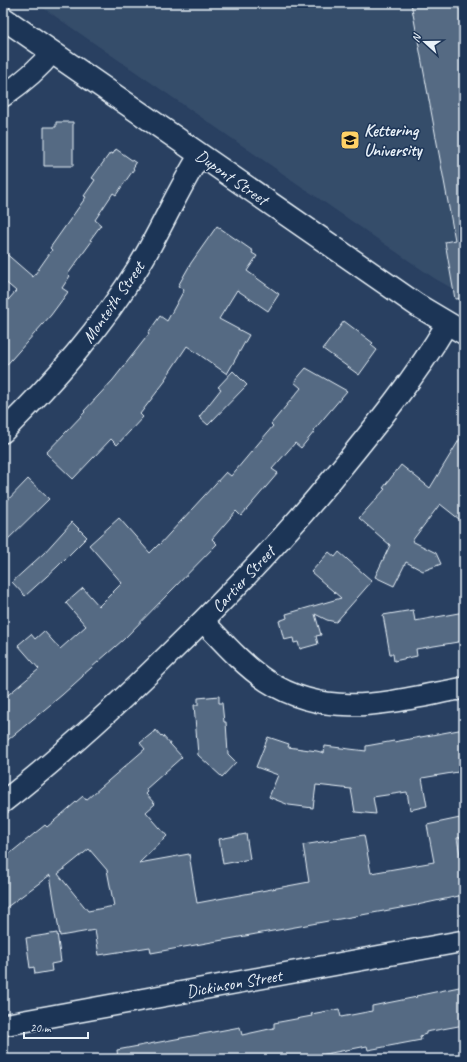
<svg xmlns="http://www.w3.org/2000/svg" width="467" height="1062" viewBox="0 0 467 1062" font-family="Caveat,sans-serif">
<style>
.built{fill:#364d6b}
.building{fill:#556a83;stroke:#e8f1f8;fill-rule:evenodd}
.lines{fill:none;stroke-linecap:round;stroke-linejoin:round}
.street-casing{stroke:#e8f1f8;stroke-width:24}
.secondary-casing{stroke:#e8f1f8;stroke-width:25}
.street{stroke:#1d3557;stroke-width:21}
.secondary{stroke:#1d3557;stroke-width:22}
.labels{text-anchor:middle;stroke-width:3;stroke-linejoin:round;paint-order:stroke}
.poi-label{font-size:17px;font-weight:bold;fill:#e8f1f8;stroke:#1d3557;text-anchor:start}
.street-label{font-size:17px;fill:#e8f1f8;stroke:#1d3557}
</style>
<rect width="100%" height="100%" fill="#294061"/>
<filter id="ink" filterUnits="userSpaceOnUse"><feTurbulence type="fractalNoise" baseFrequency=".025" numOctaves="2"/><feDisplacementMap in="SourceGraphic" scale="8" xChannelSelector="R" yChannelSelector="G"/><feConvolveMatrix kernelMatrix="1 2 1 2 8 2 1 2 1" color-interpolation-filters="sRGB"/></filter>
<g filter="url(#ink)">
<!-- built -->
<path class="built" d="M36,3h428v292l-30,-17z"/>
<!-- building -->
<path class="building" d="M411,3h53v295l-9,1 -10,-57 10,-2z
M56,122h17v44h-29v-39h12z
M116,149l20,14 -3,5 1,1 -18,26 -3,-2 -18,27 6,5 -11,15 2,1 -24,33 2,2 -8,12 6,4 -17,23 -48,54v-63l13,-15 -13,-11v-29l30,26 19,-27 -2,-2 36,-51 -2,-1 11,-16 -3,-2 18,-25 3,1z
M217,226l36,25 -1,2 5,3 -10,15 32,23 -11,17 -31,-21 -18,29 30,16 -22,39 -40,-28 -22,33 1,1 -26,34 3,3 -26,28 -6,-6 -38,40 -27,-26 39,-41 -1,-1 29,-31 36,-46 -1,-1 12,-17 7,5 17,-31 -6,-4 13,-23z
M344,321l29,22 -2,2 6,5 -18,25 -36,-26z
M306,368l41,23 -34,40 1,1 -13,16 -6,-5 -23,26 6,4 -12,14 -25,29 -5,-5 -24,28 5,5 -94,96 -40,35v1l-21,19 -59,49v-45l36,-30 -21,-24 13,-11 4,5 9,-8 16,18 26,-23 -20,-23 17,-15 16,18 23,-23 -33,-38 30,-27 31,35 9,-9v1l67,-73 5,4 42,-50 -2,-2 30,-36 -7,-6z
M233,371l14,14 -39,40 -9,-8 22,-28 -3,-2z
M464,432v91l-24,-19 -28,37 24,12 5,11 -18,7 -17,-9 -12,24 -19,-9 15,-32 -31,-27 26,-29 -2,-1 18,-23 29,23z
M28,479l21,20 -46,45v-39z
M72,522l15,15 -30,30 -32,29 -13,-14 32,-29z
M329,552l6,5 4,-5 33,29 -36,41 -9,-2 -12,-6 6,21 -5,1 2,8 -18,5 -2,-7 -4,1 -1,-5 -9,2 -5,-19 8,-3 -1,-4 55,-16 -30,-26z
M413,610l2,11 49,-9v29l-48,8 1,7 -23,5 -1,-7h-3l-7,-39z
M219,696v7h3l2,19h2l2,32 8,8 -14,15 -24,-22 -4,-50h4v-7z
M464,729v42l-42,7 5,28 -17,4 -3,-18 -34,5 3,17 -21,-2 -4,-23 -35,-4 -3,23 -24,-3 -20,-8 9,-22 -22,-8 12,-30 21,7 -1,3 29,4 7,2 1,-7 41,5v-5l28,-5v1z
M156,730l5,6 1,-1 20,22 -36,32 2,3 -2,2 9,10 -9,8 21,24 -28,27 50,-9 8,49 112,-21 -6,-37 61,-10 7,38 63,-11 -7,-37 33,-7 4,19 -7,1 7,39v15l-5,1v3l-42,9 -266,48 -1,-6 -51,8 -4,-25 -35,6 -10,-61 -47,35v-51l42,-34 2,2 36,-31 3,4 59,-51 -5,-6zM89,849l18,21 7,36 -26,5 -30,-37z
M246,834l4,25 -27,5 -4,-25z
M57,933l4,29 -10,2 1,7 -17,3 -1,-7 -4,1 -4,-30z
M464,986v39l-38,7v2l-6,2 1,4 -53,10 -1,-4 -67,13h-182l-1,-9 123,-23 2,8 32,-7v-5l38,-7 -1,-2 28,-5 2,8 31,-6v-5l45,-9 -1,-1z"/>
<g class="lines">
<defs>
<path id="street" d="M3,96c19,-13 35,-26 49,-44
M3,432c51,-51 98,-104 136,-166 22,-36 38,-75 61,-111
M203,621c20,21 40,44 64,60 63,41 130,19 197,7
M3,802c58,-45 112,-95 165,-147 58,-56 114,-115 166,-178 40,-49 81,-99 113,-153
M3,1025l461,-84"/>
<path id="secondary" d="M3,18l414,287 47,28"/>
</defs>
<!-- street casing -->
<use href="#street" class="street-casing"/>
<!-- secondary casing -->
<use href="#secondary" class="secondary-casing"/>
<!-- street -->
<use href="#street" class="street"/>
<!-- secondary -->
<use href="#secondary" class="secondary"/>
</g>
</g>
<!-- icons -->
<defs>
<symbol id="university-square" viewBox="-11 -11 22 22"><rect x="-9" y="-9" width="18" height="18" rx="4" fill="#ffd166" stroke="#1d3557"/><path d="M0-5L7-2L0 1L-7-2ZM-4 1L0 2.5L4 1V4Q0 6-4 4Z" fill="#111"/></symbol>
</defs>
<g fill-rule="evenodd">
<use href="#university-square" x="339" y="129" width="22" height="22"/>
</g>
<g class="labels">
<!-- poi labels -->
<g class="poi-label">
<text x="364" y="136">Kettering<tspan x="364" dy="20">University</tspan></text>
</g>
<!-- street labels -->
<g class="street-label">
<text transform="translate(232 177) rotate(35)" y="6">Dupont Street</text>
<text transform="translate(113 302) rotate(-55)" y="6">Monteith Street</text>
<text transform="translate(243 579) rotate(-47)" y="6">Cartier Street</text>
<text transform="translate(234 983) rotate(-10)" y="6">Dickinson Street</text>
</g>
</g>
<!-- margin -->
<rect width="467" height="1062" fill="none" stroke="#1d3557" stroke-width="16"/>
<rect x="8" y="8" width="451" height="1046" fill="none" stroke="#e8f1f8" stroke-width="1.5" filter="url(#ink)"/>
<!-- north arrow -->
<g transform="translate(425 42) rotate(291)" stroke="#1d3557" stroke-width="3" paint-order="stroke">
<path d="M0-3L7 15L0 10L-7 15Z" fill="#e8f1f8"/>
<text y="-6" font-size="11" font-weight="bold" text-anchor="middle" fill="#e8f1f8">N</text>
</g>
<!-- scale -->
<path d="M24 1032v6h64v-6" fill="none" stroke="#e8f1f8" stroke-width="2"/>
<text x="30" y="1032" font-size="12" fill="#e8f1f8" stroke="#1d3557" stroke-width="3" paint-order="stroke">20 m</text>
</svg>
